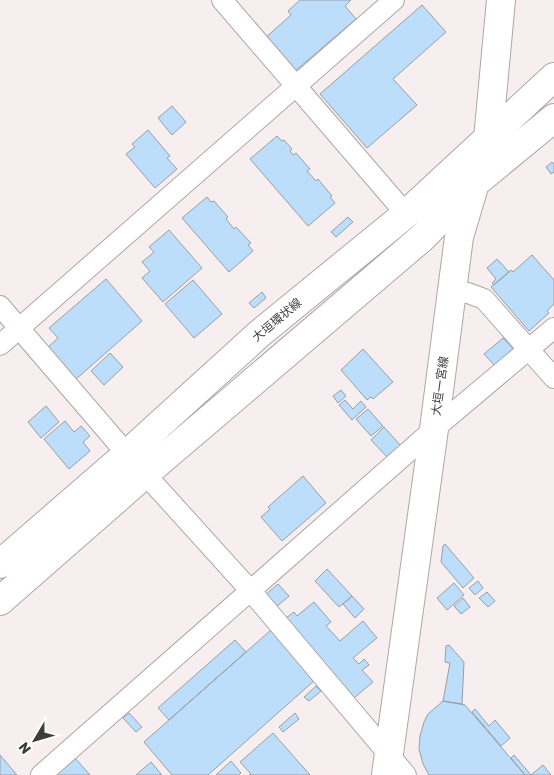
<svg xmlns="http://www.w3.org/2000/svg" width="554" height="775" viewBox="0 0 554 775" font-family="Rubik,'Noto Sans JP',sans-serif">
<style>
.building{fill:#bddefa;stroke:#989ea3}
.lines{fill:none;stroke-linecap:round;stroke-linejoin:round}
.minor-casing{stroke:#aea6a7;stroke-width:22}
.primary-casing{stroke:#aea6a7;stroke-width:30}
.minor{stroke:#fff;stroke-width:20}
.primary{stroke:#fff;stroke-width:28}
.labels{text-anchor:middle;stroke-width:5;stroke-linejoin:round;paint-order:stroke}
.street-label{font-size:12px;fill:#3f3c3c;stroke:#fff}
</style>
<rect width="100%" height="100%" fill="#f7eef0"/>
<!-- building -->
<path class="building" d="M300,0h51l-6,6 11,13 -62,53 -30,-33 27,-24 -3,-4z
M422,5l24,27 -53,47 24,26 -50,43 -47,-54z
M172,106l14,16 -14,13 -14,-17z
M148,130l22,26 -3,2 10,11 -22,19 -29,-34 9,-7 -3,-3z
M277,136l5,5 2,-1 8,9 -2,2 3,4 3,-2 14,16 -3,2 9,10 2,-2 14,17 -2,1 5,6 -27,23 -58,-67z
M552,162l2,2v8l-3,2 -5,-7z
M207,197l4,5 3,-1 14,16 -2,2 8,10 2,-2 15,16 -3,2 5,6 -24,21 -47,-54z
M348,217l5,5 -17,15 -5,-5z
M169,230l33,38 -39,34 -21,-24 8,-7 -8,-9 12,-10 -5,-5z
M532,255l22,25v24l-7,7 2,2 -20,18 -38,-44 20,-17 2,2z
M497,259l12,13 -15,13 -2,-2 4,-4 -9,-11z
M106,279l36,42 -67,59 -28,-32 11,-10 -9,-10z
M193,280l29,34 -28,24 -29,-34z
M262,292l4,6 -12,10 -5,-5z
M503,338l12,13 -19,16 -12,-13z
M363,349l30,33 -20,17 -2,-2 -4,3 -26,-30z
M110,353l13,14 -19,18 -13,-14z
M341,390l5,6 -8,7 -5,-7z
M345,400l8,9 8,-8 5,6 -14,13 -13,-15z
M46,406l13,16 -18,16 -13,-16z
M368,409l15,17 -12,10 -15,-17z
M65,421l9,11 7,-6 9,10 -7,6 7,9 -21,18 -25,-30z
M384,427l17,19 -13,12 -17,-18z
M303,476l23,27 -44,38 -21,-24 9,-8 -2,-2z
M445,544l29,34 -11,10 -22,-26 2,-16z
M327,569l25,27 -13,11 -24,-26z
M478,581l5,7 -8,7 -6,-7z
M454,583l10,12 -17,15 -10,-12z
M278,584l11,12 -14,12 -11,-12z
M487,592l8,9 -7,6 -9,-9z
M352,596l12,13 -9,9 -12,-14z
M463,598l7,9 -9,7 -7,-8z
M314,602l17,20 -5,4 14,15 23,-20 14,17 -24,20 6,6 5,-5 5,6 -7,5 11,12 -19,16 -68,-80 8,-6 3,4z
M271,630l44,50 -107,95h-36l-28,-33z
M235,640l11,12 -77,68 -11,-12z
M449,645l15,17 -2,42 -19,-3 7,-38 -5,-1 1,-16z
M316,686l5,5 -12,10 -5,-4z
M443,701l22,4 60,70h-96l-6,-11 -4,-15 1,-13 4,-14 4,-8z
M475,709l14,17 6,-6 15,18 -9,8 -29,-34z
M129,713l13,14 -6,5 -13,-14z
M295,713l4,6 -16,13 -4,-5z
M273,733l37,42h-61l2,-1 -11,-12z
M0,755l17,20h-17z
M514,755l17,20 12,-10 8,10h-26l-14,-17z
M75,758l15,17h-34z
M231,761l10,12 -2,2h-23z
M151,762l11,13h-26z"/>
<g class="lines">
<defs>
<path id="minor" d="M222,0l184,214
M453,292l15,1 16,6 70,79
M0,306l127,148
M0,345l394,-345
M145,474l105,116 156,185
M41,775l393,-346 120,-101"/>
<path id="primary" d="M0,564l127,-110 132,-120 147,-120 148,-137
M0,601l145,-127 278,-237 51,-53 80,-66
M386,775l48,-346 25,-192 29,-98 13,-139"/>
</defs>
<!-- minor casing -->
<use href="#minor" class="minor-casing"/>
<!-- primary casing -->
<use href="#primary" class="primary-casing"/>
<!-- minor -->
<use href="#minor" class="minor"/>
<!-- primary -->
<use href="#primary" class="primary"/>
</g>
<g class="labels">
<!-- street labels -->
<g class="street-label">
<text transform="translate(277 320) rotate(-40)" y="4">大垣環状線</text>
<text transform="translate(440 386) rotate(-82)" y="4">大垣一宮線</text>
</g>
</g>
<!-- north arrow -->
<g transform="translate(35 740) rotate(232)" stroke="#ffffff" stroke-width="4" paint-order="stroke">
<path d="M0-4L9 19L0 12L-9 19Z" fill="#3f3c3c"/>
<text y="-8" font-size="14" font-weight="bold" text-anchor="middle" fill="#3f3c3c">N</text>
</g>
</svg>
